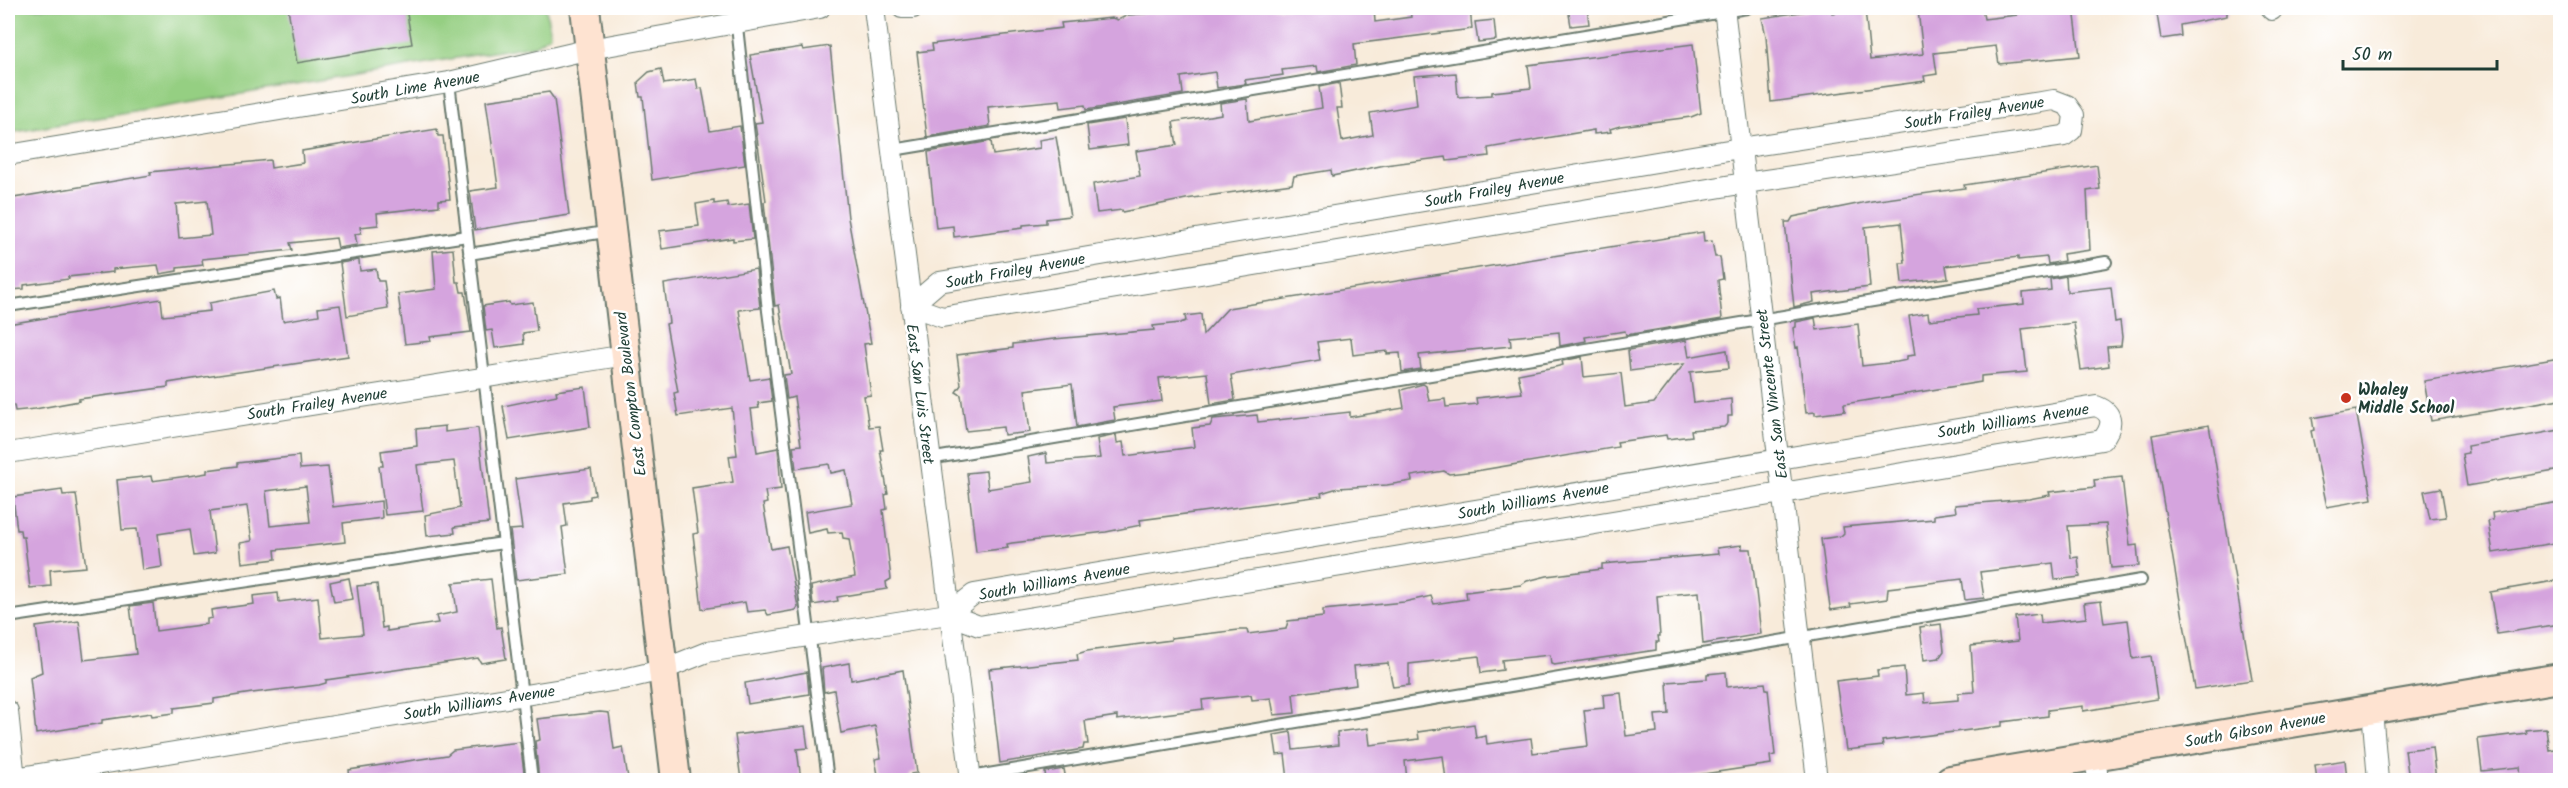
<svg xmlns="http://www.w3.org/2000/svg" width="2568" height="788" viewBox="0 0 2568 788" font-family="Kalam,sans-serif">
<style>
.green{fill:#95cf82;stroke:#5a865b;stroke-width:1.5}
.building{fill:#d5a4de;fill-rule:evenodd}
.lines{fill:none;stroke-linecap:round;stroke-linejoin:round}
.lane-casing{stroke:#6b7a6e;stroke-width:14}
.street-casing{stroke:#6b7a6e;stroke-width:22}
.secondary-casing{stroke:#6b7a6e;stroke-width:32}
.lane{stroke:#fff;stroke-width:10}
.street{stroke:#fff;stroke-width:20}
.secondary{stroke:#fee3d1;stroke-width:28}
.poi-dot{fill:#c8321e;stroke:#fff;stroke-width:2}
.labels{text-anchor:middle;stroke-width:5;stroke-linejoin:round;paint-order:stroke}
.street-label{font-size:16px;fill:#1f3d34;stroke:#fff}
.poi-label{font-size:16px;font-weight:bold;fill:#1f3d34;stroke:#fff;text-anchor:start}
</style>
<rect width="100%" height="100%" fill="#fff"/>
<filter id="ink" filterUnits="userSpaceOnUse"><feTurbulence type="fractalNoise" baseFrequency=".0167" numOctaves="2"/><feDisplacementMap in="SourceGraphic" scale="12" xChannelSelector="R" yChannelSelector="G"/><feConvolveMatrix kernelMatrix="1 2 1 2 8 2 1 2 1" color-interpolation-filters="sRGB"/></filter>
<filter id="wash" filterUnits="userSpaceOnUse"><feTurbulence type="fractalNoise" baseFrequency=".008" numOctaves="4" result="noise"/><feDisplacementMap in="SourceGraphic" scale="24" xChannelSelector="R" yChannelSelector="G"/><feGaussianBlur stdDeviation="1.35" result="paint"/><feColorMatrix in="noise" values="0 0 0 0 0 0 0 0 0 0 0 0 0 0 0 0 0 1.4 0 .05"/><feComposite in="paint" operator="in"/></filter>
<g filter="url(#wash)">
<rect width="100%" height="100%" fill="#f8ebda"/>
<!-- green -->
<path class="green" d="M8,8h538l4,27 -15,10 -527,88z"/>
<g id="blocks">
<!-- building -->
<path class="building" d="M288,8h118l6,36 -115,19z
M1175,8h10v2l26,-2h163l1,14 36,-5 -1,-9h60l2,21 -118,15 2,21 -38,7 -1,-6 -35,4 1,5 -38,5 1,4 -29,4 -2,-16 -34,5 2,17 -97,16 -1,-5 -24,3 -1,-8 -72,7 2,19 -63,11 -10,-85 16,-2 -1,-6 130,-16 -1,-5 51,-5 6,2 10,-5 36,-3v-3z
M1568,8h19l2,16 -18,2z
M1827,8h5v5l33,-4 5,51 53,-6 -5,-44 64,-2 2,11 33,-4 -1,-7h58l6,48 -81,8 -3,-18 -62,7 3,21 -13,2 1,5 -154,21 -5,-66 -4,-18z
M2156,8h71v8l-47,9 1,11 -20,3z
M1494,20l2,20 -18,2 -3,-20z
M1693,44l8,69 -10,4 -71,9 -10,3 1,3 -17,2v-4l-106,18 1,8 -42,5 -1,-4 -61,8 -53,11 -1,-6 -37,6 -2,8 -106,15 -64,13v-2l-25,3 -4,-29 47,-8 -4,-25 41,-6 -4,-23 48,-8 -1,-11 27,-4 2,22 73,-13 -3,-21 20,-4 3,25h-5l5,33 31,-6 -3,-22 47,-8 -3,-29 42,-3 2,24 34,-2v-3l39,-4 -3,-23z
M830,46l18,172 23,125 -7,1 7,51 -7,1 5,31 10,-1 4,24h-3l8,44 -3,1 2,14 -4,1 8,69 -5,3 1,7 -50,8 1,4 -25,4 -2,-19 44,-9 -6,-38 -6,-1 -1,-6 -14,1 -1,-4 -19,4 -3,-21 47,-8 -6,-34 -15,3 -2,-9 -33,5 -3,-23 8,-1 -7,-48 -7,2 -3,-24 7,-1 -12,-69 -4,1 -11,-104 2,-1 -11,-78 7,-1 -12,-67 52,-8 1,3z
M661,69l3,15 32,-5 2,10 4,-1 8,43 30,-5 5,39 -93,15 -9,-83h-3l-2,-15 11,-10z
M549,92l5,7 15,116 -94,15 -5,-39 28,-4 -12,-86z
M1125,119l3,26 -38,5 -3,-25z
M437,129l1,7h5l7,63 -11,1v6l-62,7 1,12 -18,2 1,6 -6,1 2,11 -19,3 -2,-10 -46,5 2,7 -90,9 1,6 -26,3v3l-17,3 -2,-9 -45,4v3l-45,5 1,2 -45,6v4l-16,1v-91l143,-24 -1,-3 120,-12 1,8 32,-5 -1,-12zM207,201l4,34 -32,3 -3,-34z
M1056,137l14,79 -24,3v4l-23,2v3l-69,9 -1,-11 -17,2 -8,-76 63,-11 2,14 47,-7 -1,-8z
M2097,165l3,24 -13,2 3,59 -27,4 1,7 -16,3 -1,-7 -29,3v-3l-72,9 2,12 -46,5 -2,-20h5l-4,-40 -36,4 5,60 -57,7 1,8 -20,5 -9,-85h5l3,-5 79,-16 93,-13 -1,-3z
M714,201v3l13,-2 1,5 21,-3 4,35 -20,2v-3l-71,11 -3,-18 40,-5 -3,-22z
M1703,232l1,10 8,-1 3,16h5l3,22 -5,1 4,39 -96,16 -1,-4 -40,6 1,4 -26,5 -1,-14 -49,5 1,9 -92,9 2,14 -19,3 -2,-19 -13,1v-3l-34,4 -2,-17 -34,4 3,18 -89,15 4,25 -24,4 -4,-31 -48,5 3,23 -49,6 2,13 -38,7 -5,-43 -47,6 5,42 -26,3 -1,-8 -37,4 -5,-36 -5,-3 5,-7 -4,-30 56,-7v-4l41,-5 100,-9 -1,-4 27,-3 6,-2 -1,-5 16,-2 2,21 25,-27z
M453,249l3,33h3l2,10h4l6,40 -41,5 1,4 -26,3 -7,-50 38,-5 -3,-38z
M359,260l1,11 16,-2 2,12h6l4,28 -41,7 -7,-53z
M756,269l4,39 -21,2 11,70 19,-3 3,24 -14,2 1,5 -8,1 6,43 21,-4 3,41 -16,2 2,12 -4,1 8,45 16,-3 11,61 -2,3 -28,5 -3,-5 -18,2 -2,-10 -43,7 -9,-75 5,-1 -6,-45 41,-6 -4,-26 8,-1 -5,-47 -54,8 -4,-23 4,-1 -12,-68 3,-1 -5,-39z
M2066,276l1,16 44,-5 4,35 5,-1 2,16 -1,9 -14,1 2,19 -28,4 -7,-47 -52,6 5,43 -46,4v6l-137,22 1,7 -30,4v-3l-9,1 -8,-66 -2,1 -3,-20 3,-1v-5l19,-4 2,12 41,-6 4,42 35,-4 10,-2v-4l8,-1 -6,-39 19,-3 1,7 48,-5 -1,-6 48,-5 -1,-11 28,-3 -1,-11z
M274,291l2,8 4,-1 3,23 36,-6 -1,-7 22,-3 8,51 -143,21 -37,6v4l-89,12v2l-44,8 -20,2 -1,-6h-6v-37h4l-4,-44 153,-25 2,17 47,-5 -1,-8z
M509,302l1,3 23,-3 4,29 -14,2 1,11 -29,4 -3,-18 -6,1 -3,-25z
M1686,340l3,17 38,-7 2,18 -39,4 4,31 37,-4 1,17h-4v7l-4,4 -33,3 1,6 -25,3 -1,-4 -49,7 1,5 -142,24 -27,3 -5,-3 -33,5 1,5 -25,4 -49,3 -17,5 1,3 -182,24 1,5 -35,7 -94,11 -5,1 1,4 -32,4 -9,-79 19,-2 2,18 44,-7 -4,-25 18,-4 1,10 53,-5 -3,-19 19,-4 1,8 6,-1 2,14 69,-9 -2,-19 18,-2 3,-7 44,-4 1,7 92,-10v5l54,-9 -3,-18 22,-6 3,2 3,15 16,-2 1,8 31,-3 -1,-6 46,-5 -4,-19 37,-7 8,-2 -1,-4 20,-4 2,20 37,-4 4,34 29,-4 30,-39 -54,7 -2,-21z
M2560,358v41l-129,22 -7,-40z
M585,387l5,40 -81,13 -6,-34 54,-11 -1,-4z
M2356,410l16,89 -45,8 -16,-76 3,-1 -2,-12z
M2209,425l43,255 -57,9 -43,-254z
M445,426v6l33,-4 11,95 -35,4 1,6 -28,3 -2,-21 35,-7 -6,-47 -37,4 6,46 -38,4 -6,-49h4l-2,-15 36,-5 -1,-17z
M2560,430v40l-93,16 -5,-32 6,-1 -1,-7z
M299,456l1,13 28,-2 5,40 48,-6 1,17 -39,5 2,19 -70,8 1,9 -34,4 -2,-20 12,-2 -5,-35 -37,5 5,42 -21,3 -4,-27 -32,5 4,33 -20,3 -5,-41 -15,1 -5,-50 34,-4 1,5 43,-6 12,-2v-3l30,-4v-3zM306,486l4,36 -40,4 -4,-35z
M591,469l4,26 -5,1v3l-26,4 3,23 -5,1 6,47 -52,6 -6,-50 12,-1 -7,-50z
M2122,477l8,69 7,-1 2,21 -28,2 -5,-44 -38,2 3,32 7,-1 2,20 -25,3 -2,-17 -73,9 4,26 -19,2 -3,-21 -74,9 -1,11 -37,5 1,3 -20,3 -1,-3 -9,-68 20,-3 3,-3 -1,-6 91,-8v-4l22,-3 -1,-7 74,-6 21,-4 -1,-3 46,-5 -1,-7z
M2441,488l5,29 -16,2 -6,-28z
M62,490l1,5 13,-1 10,73 -36,3 1,16 -21,2 -6,-51h-3l-1,-7h-3l-4,-33z
M2560,502v40l-67,11 -5,-32 5,-1 -1,-7z
M1742,545v4h9l10,85 -58,10 -4,-52 -42,4 3,40h-2l1,6h-3v8l-102,15 -3,-1 -1,-9 -48,5 1,10 -22,3 -2,-17 -70,8v21l-16,2 -5,-24 -34,3 2,19 -63,9 2,19 -21,2 -3,-17 -19,2 -1,-5 -49,5 1,9 -86,11v-4l-32,5 3,23h-4l-1,5 -83,14 -11,-94 89,-9 -1,-6 10,-3 84,-11v-2l68,-8h8l1,4 38,-5 2,-8 35,-4v-7l81,-8 27,-6 3,8 33,-5 -1,-7 55,-7 6,-4 20,-5 55,-7v-5l116,-10 -1,-6z
M349,578l4,21 -19,3 -4,-20z
M491,579l6,49 4,-1 5,32 -25,4 -3,-5 -152,22v3l-7,2 -67,8 -38,6v4l-40,5v5l-22,3 -1,-3 -49,7v3l-66,11 -6,-57 12,-5 -6,-45 43,-6 5,39 52,-6 -6,-48 23,-3 3,28 51,-7v-5l5,-1 -1,-8 43,-6 -1,-8 25,-3 1,9 39,-5 4,41 41,-4 -6,-48 20,-2 5,44 5,-1v4l51,-8 -2,-7 21,-4 -4,-29z
M2560,580v44l-63,10 -7,-42z
M2101,601l3,22 24,-3 5,39 18,-3 6,43 -74,12v-5l-35,4v6l-46,6v4l-120,15 1,5 -37,4 -10,-69 42,-5 -1,-6 27,-3 2,28 18,-2 1,10 33,-3v-7l16,-1 -3,-46 47,-5 -3,-24 25,-3 1,9 45,-5 -2,-15z
M1941,624l3,27 -5,7 -15,2 -4,-33z
M849,663l2,17 52,-10 14,103 -6,1 -3,6h-29l-4,-21 6,-1 -6,-32 -34,7 -7,-43 -10,2 -2,-24z
M807,672l2,22 -61,10 -3,-21z
M1726,672l1,15 38,-4 1,6h2l7,66 -5,1 1,8 -108,16h-217l-3,-24 -38,5 2,19h-25v-4l-34,4h-60l-3,-26 -8,1 -3,-20 17,-3 2,18 45,-5 -1,-13 31,-4 2,17 49,-6 -1,-7 56,-8 2,14 10,-2 1,8 44,-6 2,15 55,-7 -4,-36 20,-2 -1,-13 18,-2 5,43 31,-4 -2,-17 14,-1 -2,-32 40,-3v-5z
M600,712l9,1 5,36 9,-2 5,31 -27,2 -1,-4 -27,4h-4l-1,-3 -29,3 -4,-39 5,-1 -3,-21z
M805,726l3,22 -11,1 4,31h-60l-6,-45z
M2546,728l3,22 11,-2v32h-39l-1,-13 -38,4 -4,-32 48,-6 -1,-3z
M520,742l5,38h-175l-1,-10 98,-15 6,-5z
M2432,747l4,33h-27l-4,-30z
M2345,760l2,20h-30l-2,-15z
M1064,769l2,11h-20l-1,-8z"/>
</g>
</g>
<g filter="url(#ink)">
<use href="#blocks" fill-opacity="0" stroke="#6b7a6e" stroke-width="1.5"/>
<g class="lines">
<defs>
<path id="lane" d="M735,8l33,303 60,469
M449,82l83,698
M893,150l854,-142
M469,254l142,-23
M8,306l459,-70
M929,459l1177,-197
M8,617l495,-74
M970,777l1171,-197"/>
<path id="street" d="M874,8l97,772
M902,8h11
M1724,8l93,772
M2272,8v2
M2054,100l13,5 7,10 -2,15 -8,6 -319,47 -803,134 -31,-11 28,-24 801,-134z
M8,155l441,-73 141,-33 230,-41
M8,453l618,-98
M2372,710l6,70
M8,711l7,69
M2095,756l3,24
M8,779l616,-100 38,-9 45,-18 241,-38 26,-20 1122,-188c19,7 17,21 6,34l-1123,186 -31,-12"/>
<path id="secondary" d="M585,8l91,772
M1950,780l610,-102"/>
</defs>
<!-- lane casing -->
<use href="#lane" class="lane-casing"/>
<!-- street casing -->
<use href="#street" class="street-casing"/>
<!-- secondary casing -->
<use href="#secondary" class="secondary-casing"/>
<!-- lane -->
<use href="#lane" class="lane"/>
<!-- street -->
<use href="#street" class="street"/>
<!-- secondary -->
<use href="#secondary" class="secondary"/>
</g>
</g>
<!-- markers -->
<circle class="poi-dot" cx="2346" cy="398" r="6"/>
<g class="labels">
<!-- street labels -->
<g class="street-label">
<text transform="translate(415 87) rotate(-10)" y="6">South Lime Avenue</text>
<text transform="translate(1974 112) rotate(-9)" y="6">South Frailey Avenue</text>
<text transform="translate(1494 189) rotate(-10)" y="6">South Frailey Avenue</text>
<text transform="translate(1015 270) rotate(-10)" y="6">South Frailey Avenue</text>
<text transform="translate(630 394) rotate(-97)" y="6">East Compton Boulevard</text>
<text transform="translate(921 394) rotate(83)" y="6">East San Luis Street</text>
<text transform="translate(1771 394) rotate(-97)" y="6">East San Vincente Street</text>
<text transform="translate(317 403) rotate(-9)" y="6">South Frailey Avenue</text>
<text transform="translate(2013 420) rotate(-9)" y="6">South Williams Avenue</text>
<text transform="translate(1533 500) rotate(-10)" y="6">South Williams Avenue</text>
<text transform="translate(1054 581) rotate(-10)" y="6">South Williams Avenue</text>
<text transform="translate(479 702) rotate(-9)" y="6">South Williams Avenue</text>
<text transform="translate(2255 729) rotate(-10)" y="6">South Gibson Avenue</text>
</g>
<!-- poi labels -->
<g class="poi-label">
<text x="2358" y="395">Whaley<tspan x="2358" dy="18">Middle School</tspan></text>
</g>
</g>
<!-- margin -->
<rect width="2568" height="788" fill="none" stroke="#fff" stroke-width="30"/>
<!-- scale -->
<path d="M2343 60v9h154v-9" fill="none" stroke="#1f3d34" stroke-width="3"/>
<text x="2352" y="60" font-size="18" fill="#1f3d34" stroke="#ffffff" stroke-width="4.5" paint-order="stroke">50 m</text>
</svg>
